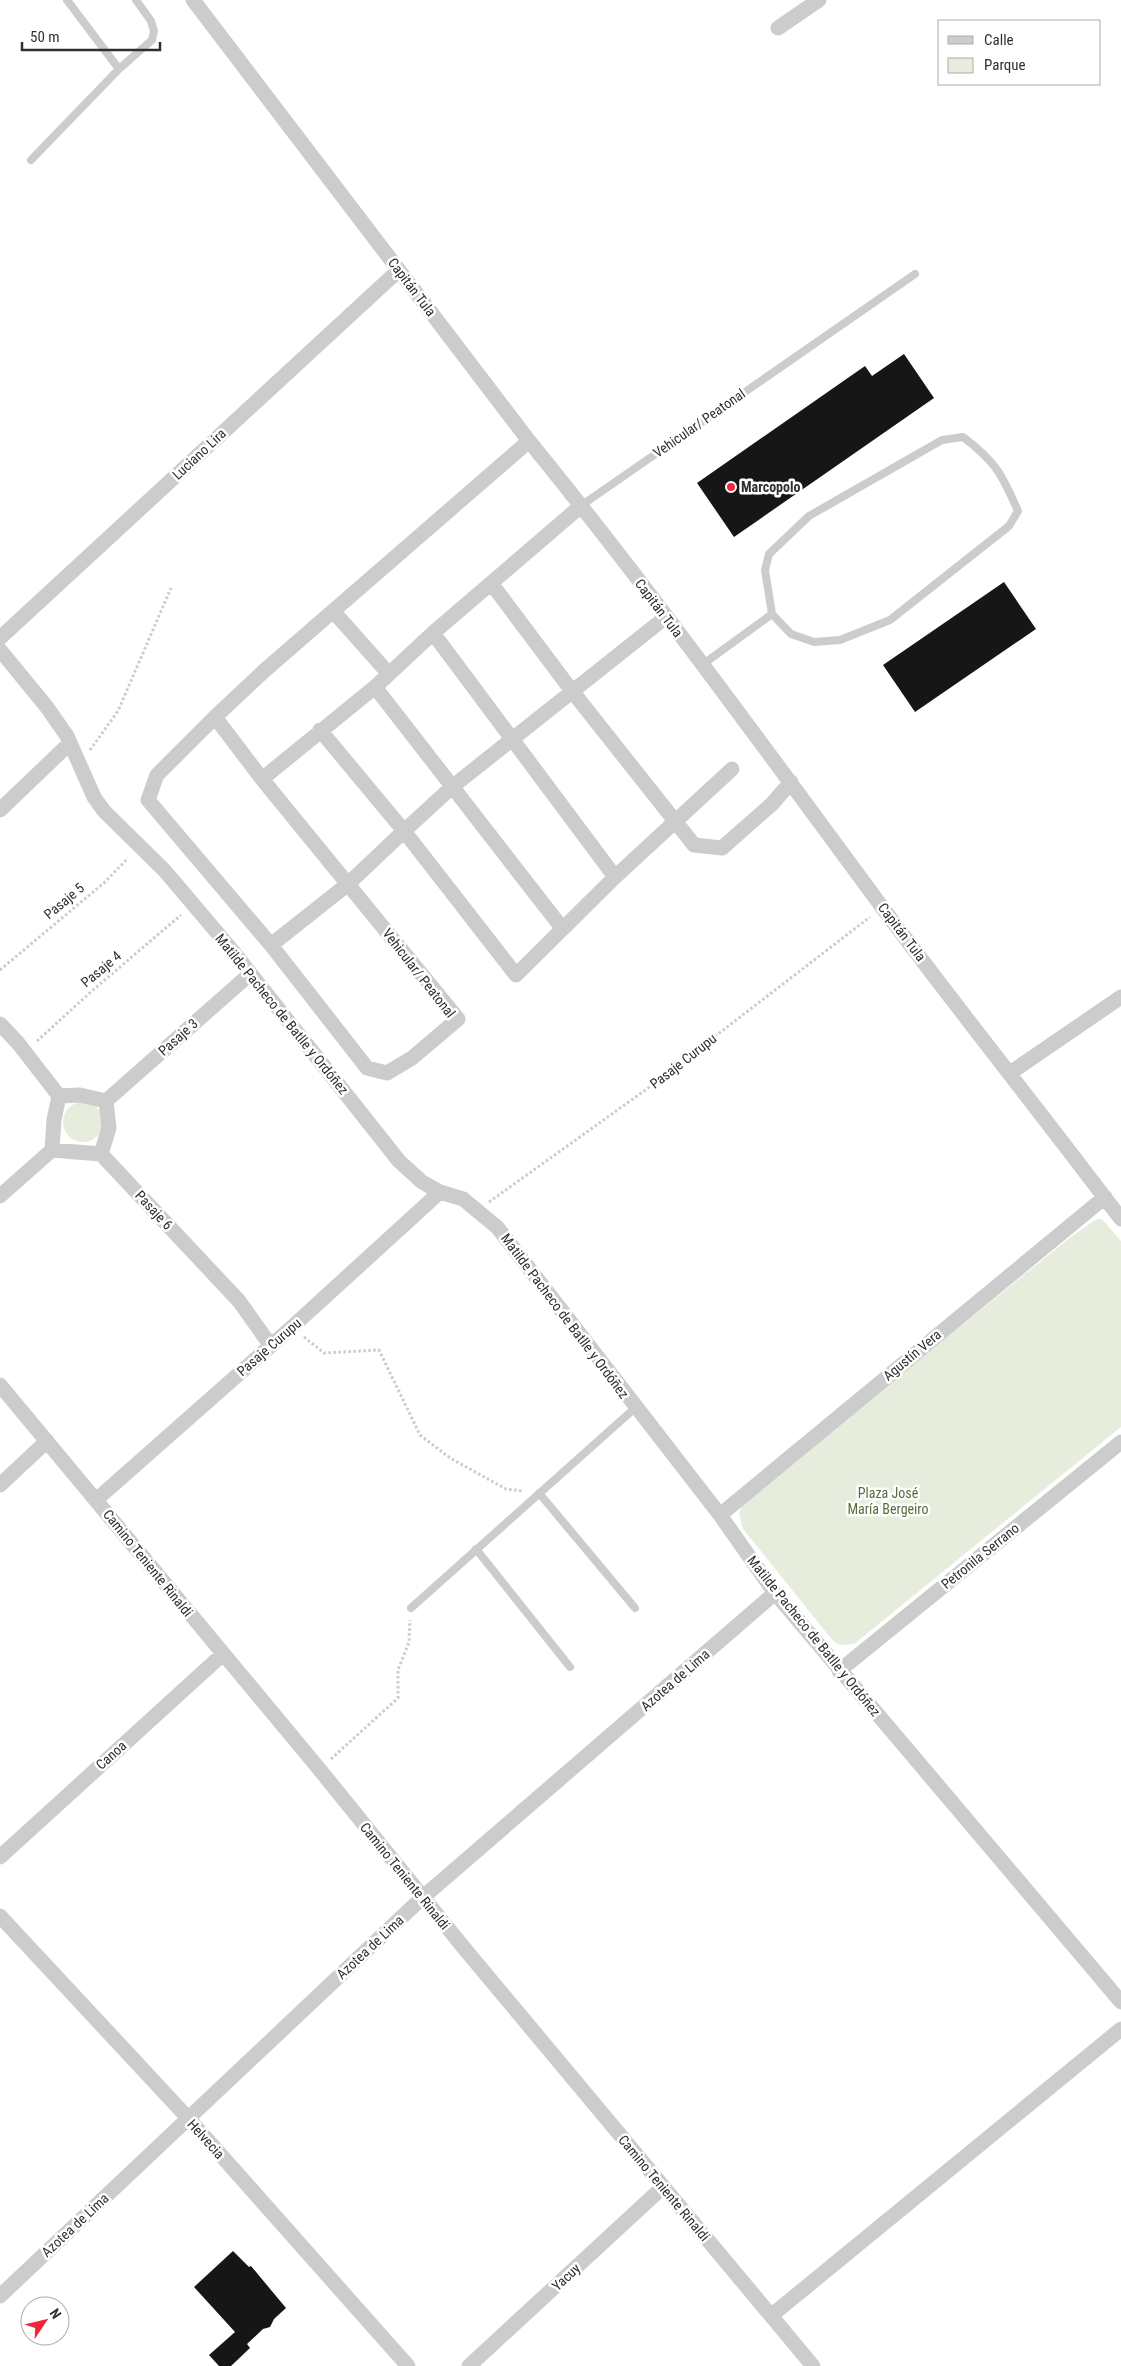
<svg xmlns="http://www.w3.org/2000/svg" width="1121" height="2366" viewBox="0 0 1121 2366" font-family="'Roboto Condensed',sans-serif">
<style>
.green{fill:#e6eddc}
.building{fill:#161616}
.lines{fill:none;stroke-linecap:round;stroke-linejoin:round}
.path{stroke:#ccc;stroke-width:3;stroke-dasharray:2.5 2.5;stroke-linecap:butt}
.service{stroke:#ccc;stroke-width:8}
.minor{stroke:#ccc;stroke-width:15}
.poi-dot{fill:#f2253b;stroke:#fff;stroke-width:2}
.labels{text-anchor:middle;stroke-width:5;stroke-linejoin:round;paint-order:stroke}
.street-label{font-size:14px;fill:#2f2f2f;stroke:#fff}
.poi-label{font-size:14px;font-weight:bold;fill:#2f2f2f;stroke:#fff;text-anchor:start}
.park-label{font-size:14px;fill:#546e39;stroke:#fff}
</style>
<rect width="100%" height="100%" fill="#fff"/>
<!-- green -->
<path class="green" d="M63 1122a20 20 0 1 1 40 0a20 20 0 1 1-40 0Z
M1097,1219h5l19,22v186l-267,217 -13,1 -7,-3 -91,-113 -4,-16 4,-10 329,-267z"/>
<!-- building -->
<path class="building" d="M904,354l30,44 -200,139 -37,-54 168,-117 7,10z
M1004,582l32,47 -121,83 -32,-47z
M233,2251l16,16 2,-1 35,42 -12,11 -4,8 -7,2 -16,15 3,4 -19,18h-12l-10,-11 26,-23 -41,-45z"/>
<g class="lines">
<!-- path -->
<path class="path" d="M90,750l28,-39 53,-123
M0,970l105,-88 23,-24
M37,1041l56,-51 88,-75
M489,1202l155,-111 226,-174
M304,1337l20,16 55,-3 41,85 30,23 56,31 16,2
M331,1759l67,-61v-28l11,-28 1,-22"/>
<!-- service -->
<path class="service" d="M67,0l52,69
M31,160l88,-91 33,-29 2,-9 -3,-10 -15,-21
M963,437c32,24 39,37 55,74l-9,15 -119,94 -50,20 -26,2 -23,-8 -19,-20 -7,-44 4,-16 40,-38 133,-76z
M582,505l333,-231
M702,665l70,-51
M539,1493l96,115
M476,1549l94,118
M411,1608l224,-200"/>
<!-- minor -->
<path class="minor" d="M193,0l336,441c123,151 237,309 353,466 78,105 160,207 239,312
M778,28l41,-28
M491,583l81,108 122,154 28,3 50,-44 19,-22
M333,611l56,63
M666,617l-214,170 -48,44 112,144 99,-98 117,-108
M433,633l182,244
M0,638l399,-368
M0,650l46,56 21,30 27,61 10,14 61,60 66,78 168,212 23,21 18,10 23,7 34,28 223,288 55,78 346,409
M375,687l187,241
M215,717l49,-46 265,-230
M262,779l-47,-62 -58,58 -9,25 123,145 96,123 20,5 25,-15 46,-39 -196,-240 113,-92 58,-54 149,-128
M0,810l70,-67
M271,945l77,-61 56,-53 -84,-101
M0,1024l18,19 41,53 21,-1 26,6 3,27 -8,26 138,147 32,45
M1010,1073l111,-76
M106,1101l144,-127
M52,1150l2,-30 5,-24
M0,1196l52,-46 49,4
M0,1385l320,385 144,178 349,418
M0,1485l47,-44
M96,1500l196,-173 148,-135
M720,1515l385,-318
M839,1671l282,-229
M0,1857l223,-203
M0,1916l188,202 220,248
M0,2296l422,-398 353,-305
M772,2315l349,-286
M469,2366l194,-179"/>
</g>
<!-- markers -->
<circle class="poi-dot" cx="731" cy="487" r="5"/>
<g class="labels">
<!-- street labels -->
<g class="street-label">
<text transform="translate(412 287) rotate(53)" y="5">Capitán Tula</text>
<text transform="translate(699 423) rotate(-35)" y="5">Vehicular/ Peatonal</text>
<text transform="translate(199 454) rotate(-43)" y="5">Luciano Lira</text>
<text transform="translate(659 608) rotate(53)" y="5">Capitán Tula</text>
<text transform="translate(64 901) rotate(-40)" y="5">Pasaje 5</text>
<text transform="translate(902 932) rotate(53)" y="5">Capitán Tula</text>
<text transform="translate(101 969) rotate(-40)" y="5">Pasaje 4</text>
<text transform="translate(419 973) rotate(52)" y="5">Vehicular/ Peatonal</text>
<text transform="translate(282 1014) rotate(51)" y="5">Matilde Pacheco de Batlle y Ordóñez</text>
<text transform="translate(178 1037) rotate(-42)" y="5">Pasaje 3</text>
<text transform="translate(683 1061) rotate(-38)" y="5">Pasaje Curupu</text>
<text transform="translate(154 1210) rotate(47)" y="5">Pasaje 6</text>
<text transform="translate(565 1316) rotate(53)" y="5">Matilde Pacheco de Batlle y Ordóñez</text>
<text transform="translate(269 1347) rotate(-41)" y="5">Pasaje Curupu</text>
<text transform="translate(912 1355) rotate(-40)" y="5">Agustín Vera</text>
<text transform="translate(980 1556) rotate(-39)" y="5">Petronila Serrano</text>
<text transform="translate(148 1563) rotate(51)" y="5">Camino Teniente Rinaldi</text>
<text transform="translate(814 1636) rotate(51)" y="5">Matilde Pacheco de Batlle y Ordóñez</text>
<text transform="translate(675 1680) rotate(-41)" y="5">Azotea de Lima</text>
<text transform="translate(111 1755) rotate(-42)" y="5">Canoa</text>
<text transform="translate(405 1876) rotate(51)" y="5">Camino Teniente Rinaldi</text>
<text transform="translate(370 1947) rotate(-43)" y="5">Azotea de Lima</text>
<text transform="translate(206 2139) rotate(48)" y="5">Helvecia</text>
<text transform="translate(664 2188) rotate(50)" y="5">Camino Teniente Rinaldi</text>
<text transform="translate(75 2225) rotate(-43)" y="5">Azotea de Lima</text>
<text transform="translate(566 2277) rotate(-43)" y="5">Yacuy</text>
</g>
<!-- poi labels -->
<g class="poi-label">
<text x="741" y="492">Marcopolo</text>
</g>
<!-- park labels -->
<g class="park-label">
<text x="888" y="1498">Plaza José<tspan x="888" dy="16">María Bergeiro</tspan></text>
</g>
</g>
<!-- legend -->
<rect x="938" y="20" width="162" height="65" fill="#ffffff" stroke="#acacac"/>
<rect x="948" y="36" width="25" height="8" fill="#cccccc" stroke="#acacac"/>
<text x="984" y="45" font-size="15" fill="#2f2f2f">Calle</text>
<rect x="948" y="58" width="25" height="15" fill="#e6eddc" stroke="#acacac"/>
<text x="984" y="70" font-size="15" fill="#2f2f2f">Parque</text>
<!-- north arrow -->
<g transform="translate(45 2321) rotate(55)"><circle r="24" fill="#ffffff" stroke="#acacac"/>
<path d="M0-4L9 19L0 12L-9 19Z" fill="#f2253b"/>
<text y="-8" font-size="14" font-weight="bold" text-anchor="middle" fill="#2f2f2f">N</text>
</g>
<!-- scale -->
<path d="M22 42v8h138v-8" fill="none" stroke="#2f2f2f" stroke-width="2.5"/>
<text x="30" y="42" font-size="15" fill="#2f2f2f" stroke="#ffffff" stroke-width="4" paint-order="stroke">50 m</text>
</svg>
